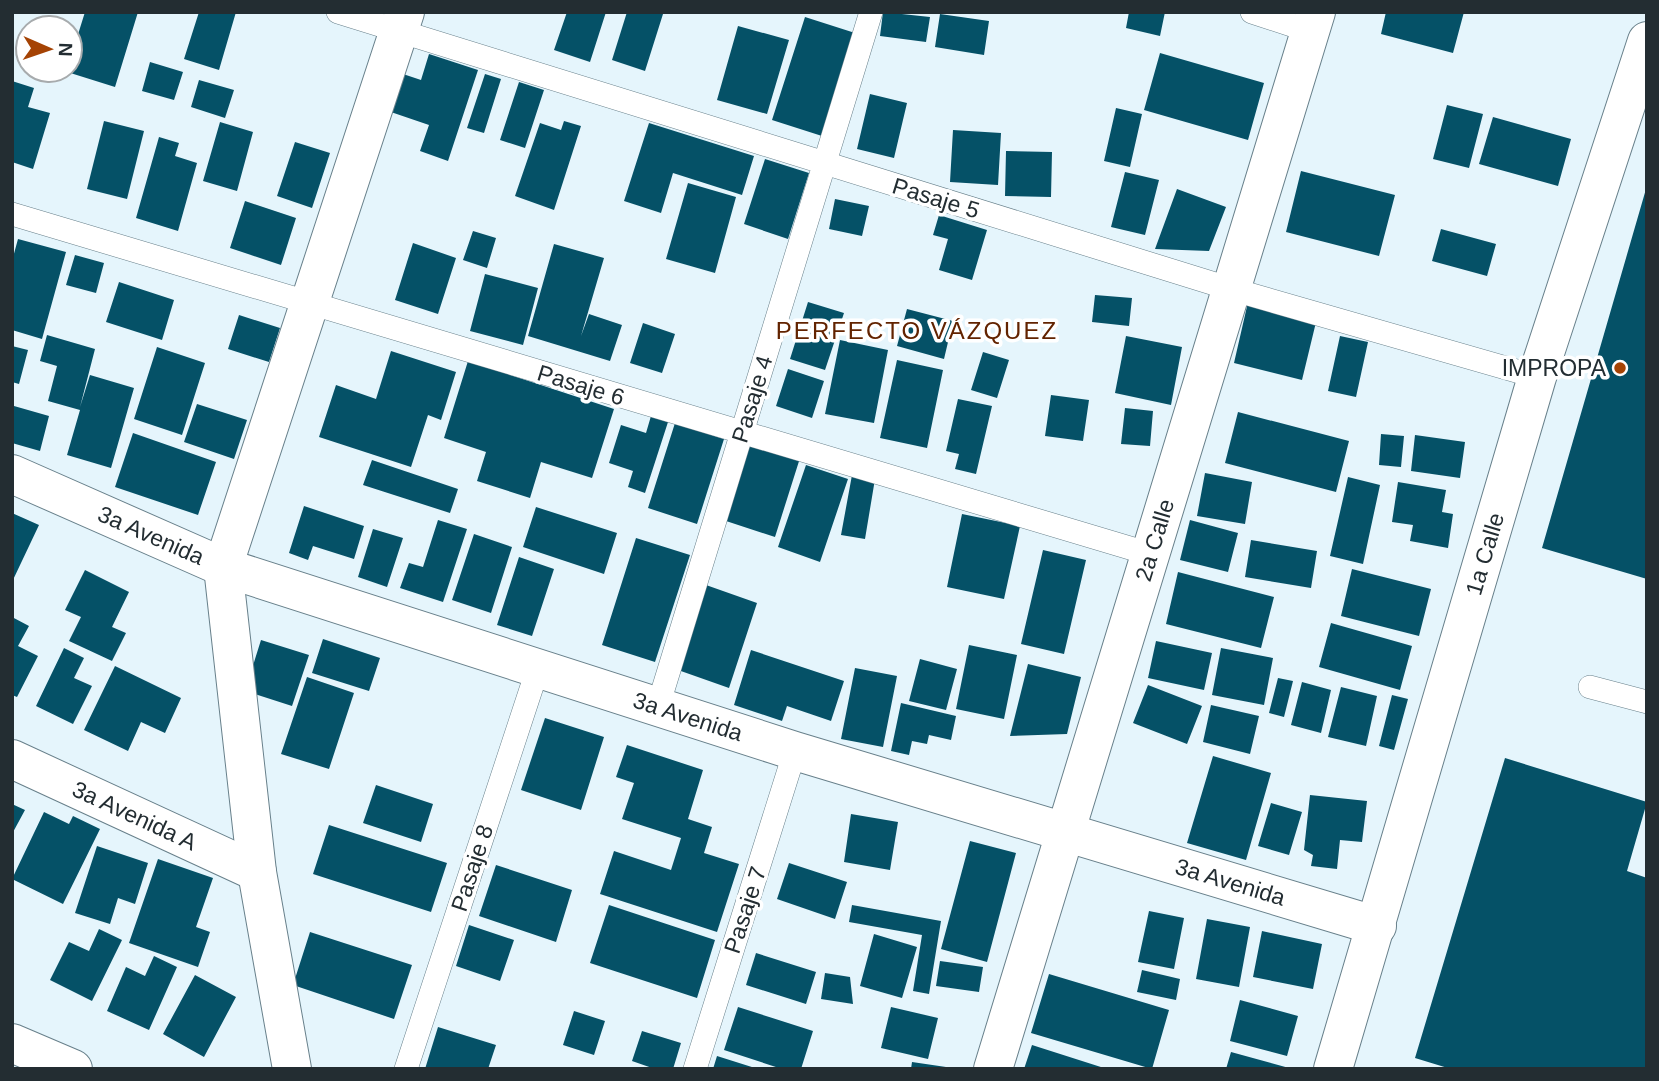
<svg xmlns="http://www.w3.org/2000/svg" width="1659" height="1081" viewBox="0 0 1659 1081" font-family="Helvetica,sans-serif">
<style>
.building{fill:#055167}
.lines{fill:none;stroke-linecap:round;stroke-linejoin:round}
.lane-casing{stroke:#68808b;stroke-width:24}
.street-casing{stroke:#68808b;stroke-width:40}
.lane{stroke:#fff;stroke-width:23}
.street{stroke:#fff;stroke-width:38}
.poi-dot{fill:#a54304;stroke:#fff;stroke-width:2.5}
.labels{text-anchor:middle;stroke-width:7;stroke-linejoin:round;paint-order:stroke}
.street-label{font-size:23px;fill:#232d32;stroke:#fff}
.poi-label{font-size:23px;fill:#232d32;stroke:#fff;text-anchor:end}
.neighbourhood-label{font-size:24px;letter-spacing:2px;fill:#622300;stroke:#fff}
</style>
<rect width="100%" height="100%" fill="#e5f5fc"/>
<!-- building -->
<path class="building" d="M85,12h53l-23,75 -51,-16 6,-1v-10z
M199,12h37l-17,58 -35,-11z
M567,12h39l-16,50 -36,-12z
M627,12l36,2 -18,57 -33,-11z
M883,12l47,5 -4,25 -46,-6z
M1129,12h36l-5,24 -34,-8z
M1386,12h78l-11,41 -72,-19z
M940,14l49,7 -5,34 -49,-8z
M805,17l50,16 -33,103 -50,-16z
M738,26l51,14 -22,74 -50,-14z
M1160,53l104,30 -16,57 -104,-30z
M429,54l49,16 -30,91 -28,-10 9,-26 -44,-15 12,-38 24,8z
M150,62l33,10 -9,28 -32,-9z
M485,74l16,5 -17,54 -17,-5z
M199,80l35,10 -9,28 -34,-11z
M12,81l22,7 -6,19 22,6 -17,56 -21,-7z
M519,82l25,8 -19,58 -25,-8z
M870,94l37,9 -13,55 -37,-9z
M1447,105l36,9 -14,54 -36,-9z
M1116,108l26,6 -12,53 -26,-6z
M1493,117l78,22 -13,47 -79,-22z
M104,121l40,10 -17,68 -40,-10z
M564,121l17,5 -27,84 -39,-14 25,-73 21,7z
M220,122l33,10 -16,59 -34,-10z
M649,123l105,33 -12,39 -69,-22 -12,40 -37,-12z
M953,130l48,3 -3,52 -48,-3z
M159,137l20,6 -4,13 22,7 -19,68 -42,-13z
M295,142l35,11 -18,55 -35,-12z
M1006,151l46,1 -1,45 -46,-1z
M765,159l44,14 -21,66 -44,-15z
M1301,171l94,24 -16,61 -93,-24z
M1125,172l34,8 -14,55 -34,-8z
M688,183l48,14 -21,76 -49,-14z
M1177,189l49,18 -17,44 -54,-2z
M1646,189l1,1v389l-105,-31z
M835,199l34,7 -7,30 -33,-7z
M245,201l51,17 -15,47 -51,-17z
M939,215l48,15 -15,50 -33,-10 9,-31 -15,-4z
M1441,229l55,15 -9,32 -55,-15z
M473,231l23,7 -9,30 -24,-8z
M18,239l48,13 -24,87 -30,-9v-69z
M413,243l43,15 -18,56 -43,-14z
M554,244l50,14 -23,78 8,-22 33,11 -12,36 -82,-25z
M75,255l29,8 -8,30 -30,-8z
M485,274l53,14 -15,57 -53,-14z
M119,282l55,18 -12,40 -56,-18z
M1095,295l37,3 -3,28 -37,-4z
M808,302l36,11 -19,57 -35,-11z
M1248,302l69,16 -15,62 -68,-17z
M907,309l46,12 -9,38 -47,-13z
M239,315l41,13 -11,34 -41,-13z
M643,323l32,11 -13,39 -32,-10z
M47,335l48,14 -15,58 10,-32 44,13 -23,80 -44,-13 13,-45 -32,-9 9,-35 -17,-5z
M1126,336l56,11 -11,58 -56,-12z
M1340,336l28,6 -12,55 -28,-6z
M840,340l48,10 -14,73 -49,-9z
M12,346l16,4 -9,34 -7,-2z
M157,347l48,16 -23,72 -48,-16z
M391,351l65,21 -15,48 -13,-5 -17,52 -92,-30 17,-52 40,14z
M983,352l26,8 -12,38 -26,-8z
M897,360l46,10 -16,78 -47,-10z
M468,361l146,48 -22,69 -51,-16 -11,36 -53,-17 9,-29 -42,-14z
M788,369l36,12 -12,37 -36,-12z
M1051,395l38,5 -6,41 -38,-5z
M958,399l34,7 -16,68 -21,-5 4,-15 -13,-3z
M197,404l50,16 -13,39 -50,-17z
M14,406l35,10 -9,35 -28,-8z
M1125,408l28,3 -3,35 -29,-2z
M1238,412l111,29 -13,51 -111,-29z
M651,416l17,6 -23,71 -17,-6 5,-16 -24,-8 12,-38 25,8z
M675,423l49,16 -27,85 -49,-16z
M133,433l83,29 -18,53 -83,-28z
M1381,434l23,2 -3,31 -22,-2z
M1415,435l50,7 -5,36 -49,-7z
M748,441l52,17 -25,79 -52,-17z
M372,460l86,29 -8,24 -87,-28z
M806,465l42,14 -28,83 -42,-15z
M1205,473l47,9 -7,42 -48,-8z
M852,475l23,4 -10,60 -24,-4z
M1348,477l32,8 -17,79 -33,-8z
M1398,482l48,8 -4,22 11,2 -5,34 -38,-7 3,-16 -21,-3z
M304,506l60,20 -10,33 -41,-13 -5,14 -19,-7z
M536,507l81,26 -13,41 -81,-27z
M12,513l27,12 -27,57z
M962,514l58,12 -16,73 -57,-12z
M438,520l29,9 -24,73 -43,-14 9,-25 14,4z
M1190,520l48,13 -10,39 -48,-12z
M373,529l30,9 -16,49 -29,-10z
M474,534l38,13 -21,66 -39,-13z
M636,538l54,17 -35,107 -53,-17z
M1251,540l66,11 -6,37 -66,-11z
M1043,550l43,10 -22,94 -43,-10z
M519,557l35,12 -22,67 -35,-11z
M1352,569l79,20 -12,47 -78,-20z
M85,570l44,22 -17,35 14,6 -14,28 -43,-20 12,-24 -16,-7z
M1178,572l96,25 -13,51 -95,-24z
M706,585l51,18 -28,85 -51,-18z
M12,617l17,9 -11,20 20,10 -21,41 -5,-2z
M1331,623l81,23 -12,44 -81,-23z
M323,639l57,19 -11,33 -57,-18z
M261,640l48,15 -17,51 -47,-15z
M1156,641l56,12 -8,37 -56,-12z
M969,645l48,10 -13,64 -48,-10z
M64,648l20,10 -10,20 18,8 -19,38 -37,-18z
M1221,648l52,10 -9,47 -52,-10z
M751,650l93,31 -13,40 -44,-15 -5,15 -48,-16z
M920,659l37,10 -11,41 -37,-9z
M1028,664l53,13 -14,57 -57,2z
M115,666l66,32 -16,35 -24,-11 -13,29 -44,-21z
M855,668l42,8 -14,71 -42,-8z
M307,677l47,16 -25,76 -48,-15z
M1278,678l15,3 -9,36 -15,-4z
M1302,682l29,8 -10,43 -30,-8z
M1148,685l54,21 -15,38 -54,-21z
M1341,687l36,9 -11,50 -38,-9z
M1392,695l16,4 -14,51 -15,-4z
M901,703l55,13 -5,24 -22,-5 -2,9 -15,-3 -3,14 -18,-4z
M1211,705l48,11 -9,38 -47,-12z
M545,718l59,19 -23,73 -60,-20z
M627,745l76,25 -15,49 24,8 -8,26 35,11 -22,68 -117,-38 14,-43 57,19 10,-32 -59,-19 12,-36 -18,-6z
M1213,756l58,17 -25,87 -59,-17z
M1505,758l142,44 -20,69 20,7v191h-196l-36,-11z
M376,785l57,19 -12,38 -58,-19z
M1310,795l57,6 -5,41 -22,-2 -3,29 -26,-3 2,-11 -9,-5z
M1271,803l31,9 -13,43 -31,-9z
M12,804l13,6 -13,24z
M44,812l25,12 4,-8 27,13 -37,75 -51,-25z
M851,814l47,8 -8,48 -46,-8z
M329,825l118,38 -16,49 -118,-38z
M970,841l46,12 -29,109 -46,-13z
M97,846l51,17 -13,41 -17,-6 -8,26 -35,-11z
M158,859l55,19 -17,49 14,5 -12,35 -69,-24z
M789,863l58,19 -12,37 -58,-20z
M496,865l76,25 -16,52 -77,-26z
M609,905l106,35 -18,58 -107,-35z
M852,905l89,16 -12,73 -16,-3 9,-56 -73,-13z
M1149,911l35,7 -10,51 -36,-7z
M1207,919l43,8 -11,60 -43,-8z
M469,925l45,15 -14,41 -44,-15z
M99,929l23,11 -30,61 -42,-21 19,-38 20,9z
M1262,931l60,13 -9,45 -60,-12z
M310,932l102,33 -18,54 -101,-34z
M874,934l43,13 -15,51 -42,-12z
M756,953l60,19 -10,32 -60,-19z
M154,956l23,11 -28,63 -42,-19 19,-44 19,9z
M940,961l43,6 -4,25 -43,-6z
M1142,970l38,9 -4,21 -39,-8z
M825,973l25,4 3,27 -32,-5z
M1049,974l120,36 -17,59 -121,-36z
M195,975l41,22 -32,60 -41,-23z
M1240,1000l58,16 -11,40 -57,-15z
M738,1007l75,24 -12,38h-19l-58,-19z
M891,1007l47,11 -10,41 -47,-11z
M574,1011l31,10 -11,34 -31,-10z
M438,1027l58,18 -8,24h-63z
M642,1031l39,12 -8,26h-18l-23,-8z
M1032,1045l72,23 -1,1h-79z
M1231,1052l58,16v1h-63z
M717,1056l38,12 -1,1h-41z
M912,1062l34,5v2h-35z"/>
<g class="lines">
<defs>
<path id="lane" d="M338,12l893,277 306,88
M1252,12l58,19
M12,214l1138,340
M1590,687l57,15
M658,706l213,-694
M406,1069l132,-401
M695,1069l100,-318"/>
<g id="street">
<path id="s1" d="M12,474l211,93 572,184 582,175"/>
<path id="s2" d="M12,759l245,113"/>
<path d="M12,1043l61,26"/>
<path d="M292,1069l-35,-197 -34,-305 182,-555"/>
<path id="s3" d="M993,1069l323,-1057"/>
<path id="s4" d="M1333,1069l204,-692 110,-336"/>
</g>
</defs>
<!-- lane casing -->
<use href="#lane" class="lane-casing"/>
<!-- street casing -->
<use href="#street" class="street-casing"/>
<!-- lane -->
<use href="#lane" class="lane"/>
<!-- street -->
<use href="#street" class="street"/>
</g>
<!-- markers -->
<circle class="poi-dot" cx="1620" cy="368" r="7"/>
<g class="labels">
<!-- street labels -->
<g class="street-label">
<text transform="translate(936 198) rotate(17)" y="8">Pasaje 5</text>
<text transform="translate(581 385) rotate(17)" y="8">Pasaje 6</text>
<text transform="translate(752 399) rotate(-73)" y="8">Pasaje 4</text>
<text dy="8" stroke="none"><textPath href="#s1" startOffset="152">3a Avenida</textPath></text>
<text dy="8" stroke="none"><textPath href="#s3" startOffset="553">2a Calle</textPath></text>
<text dy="8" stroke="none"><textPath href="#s4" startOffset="537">1a Calle</textPath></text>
<text dy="8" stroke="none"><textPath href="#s1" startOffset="719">3a Avenida</textPath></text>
<text dy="8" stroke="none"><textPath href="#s2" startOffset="135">3a Avenida A</textPath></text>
<text transform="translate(472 868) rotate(-72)" y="8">Pasaje 8</text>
<text dy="8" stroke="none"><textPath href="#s1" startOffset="1286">3a Avenida</textPath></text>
<text transform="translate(745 910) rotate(-72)" y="8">Pasaje 7</text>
</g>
<!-- poi labels -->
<g class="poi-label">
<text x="1606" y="376">IMPROPA</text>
</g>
<!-- neighbourhood labels -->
<g class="neighbourhood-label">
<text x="917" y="339">PERFECTO VÁZQUEZ</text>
</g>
</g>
<!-- border -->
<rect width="1659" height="1081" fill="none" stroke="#232d32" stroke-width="28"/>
<!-- north arrow -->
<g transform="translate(49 49) rotate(92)"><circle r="33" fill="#ffffff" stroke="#a7abad" stroke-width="2"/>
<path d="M0-5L12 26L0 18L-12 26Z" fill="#a54304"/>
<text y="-10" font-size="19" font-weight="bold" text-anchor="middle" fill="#232d32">N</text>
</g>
</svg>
